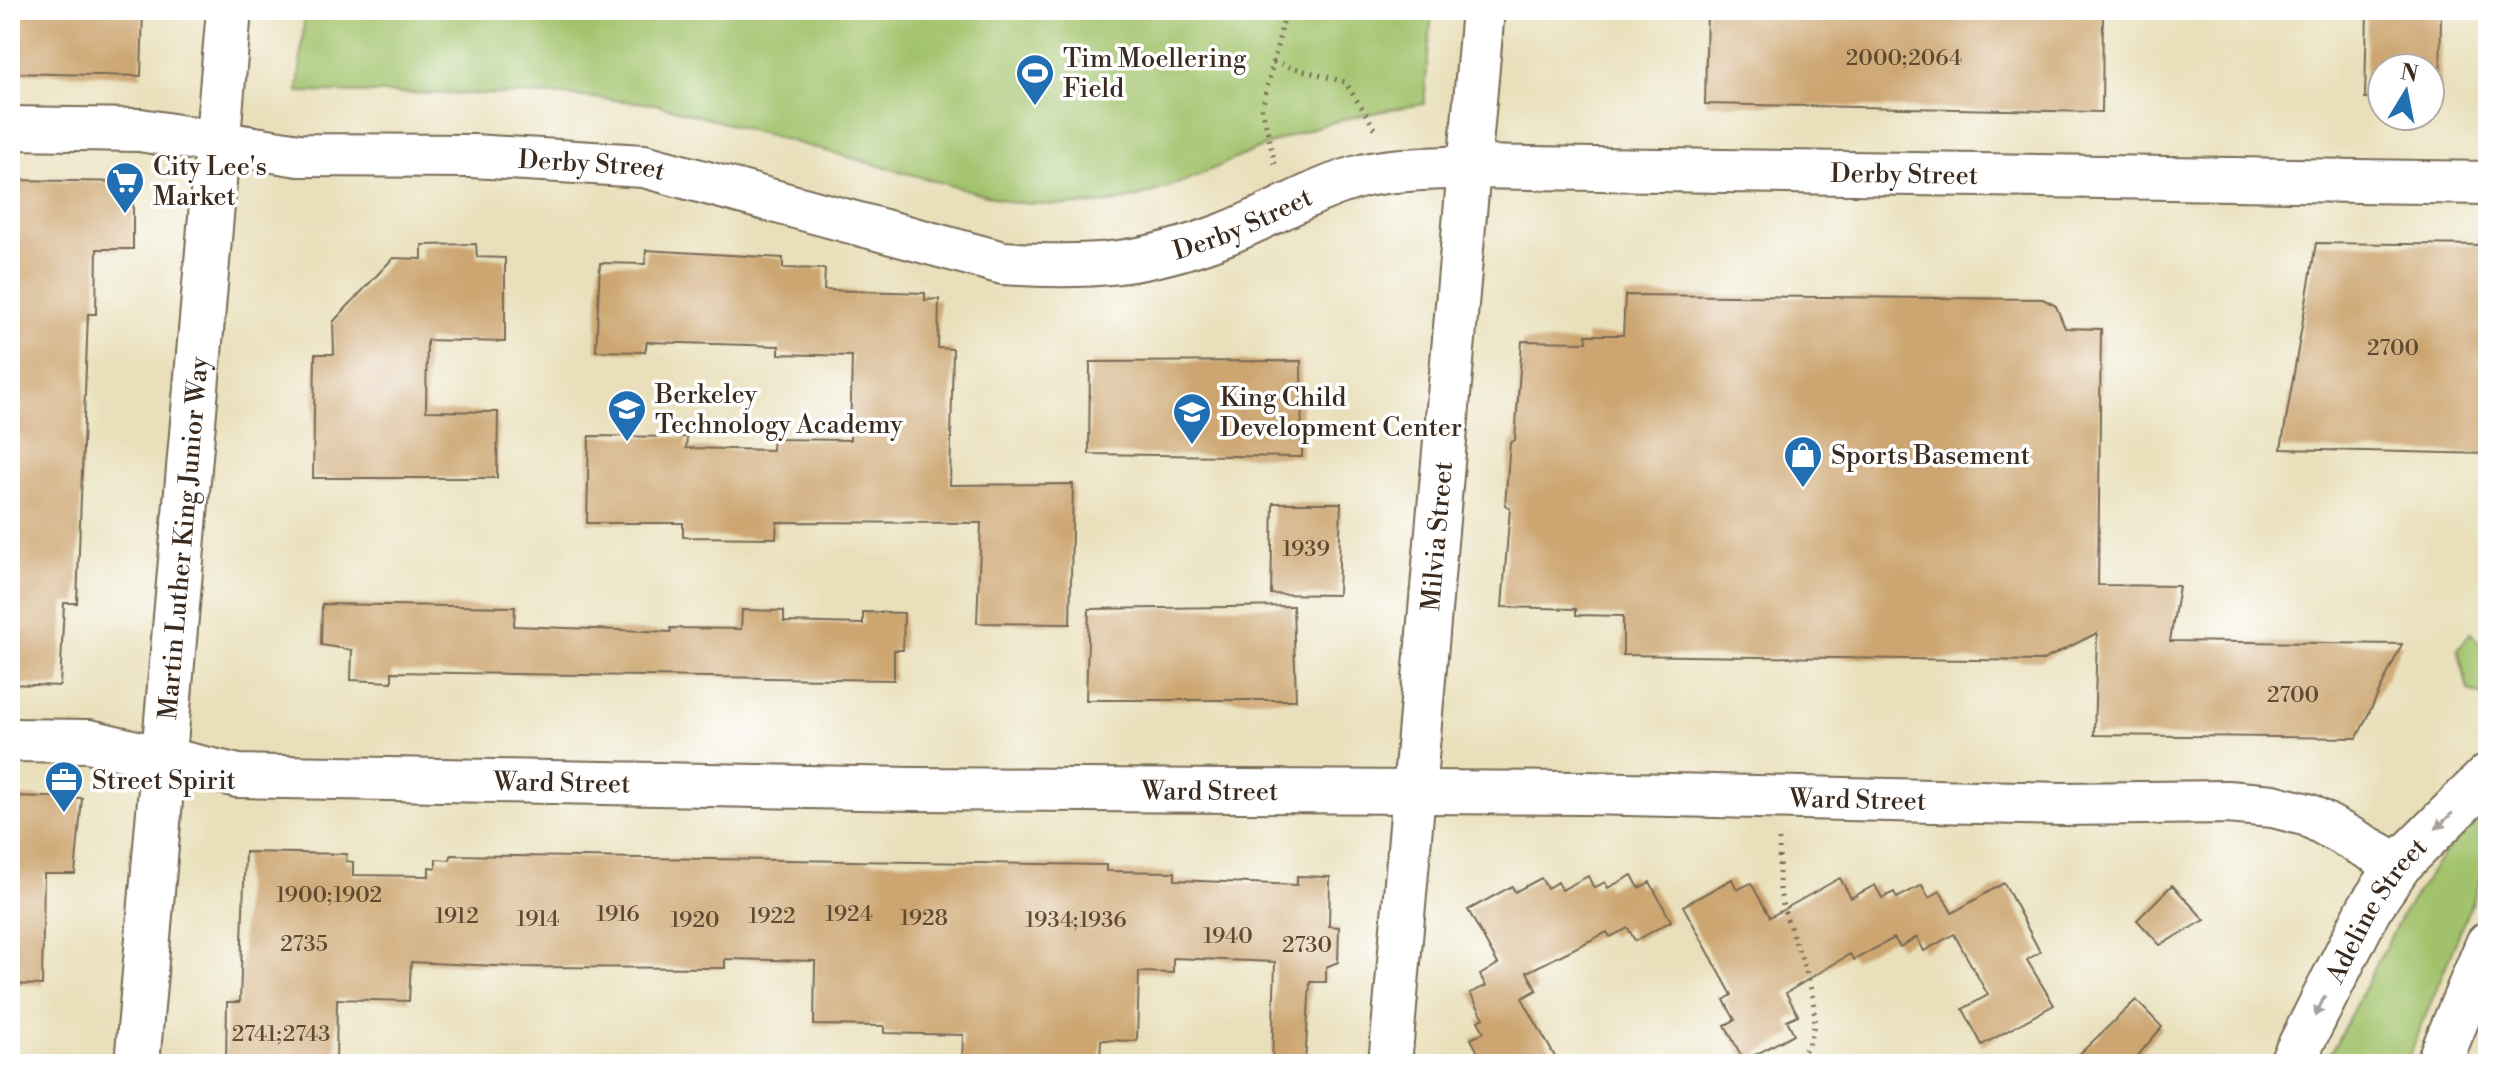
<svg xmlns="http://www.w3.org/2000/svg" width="2498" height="1074" viewBox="0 0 2498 1074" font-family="'Libre Bodoni',serif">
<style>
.green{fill:#a1c26b;stroke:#6e7644;stroke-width:2}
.building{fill:#cca570}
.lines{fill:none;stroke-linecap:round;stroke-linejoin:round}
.minor-casing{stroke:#786a55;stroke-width:46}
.tertiary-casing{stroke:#786a55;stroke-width:48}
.secondary-casing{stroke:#786a55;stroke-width:48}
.path{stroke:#786a55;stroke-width:5;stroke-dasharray:2 6;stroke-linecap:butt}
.minor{stroke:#fff;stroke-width:42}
.tertiary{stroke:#fff;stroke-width:44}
.secondary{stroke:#fff;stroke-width:44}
.oneway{fill:#a79f9a}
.labels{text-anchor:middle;stroke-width:7;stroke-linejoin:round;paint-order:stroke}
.number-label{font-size:22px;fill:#5f4932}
.poi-label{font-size:26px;fill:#3b2a1e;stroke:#fff;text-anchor:start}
.street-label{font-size:26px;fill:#3b2a1e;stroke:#fff}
</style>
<rect width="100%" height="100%" fill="#fff"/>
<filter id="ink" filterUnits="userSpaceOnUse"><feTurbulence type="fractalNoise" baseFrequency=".0125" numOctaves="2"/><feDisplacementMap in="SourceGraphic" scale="16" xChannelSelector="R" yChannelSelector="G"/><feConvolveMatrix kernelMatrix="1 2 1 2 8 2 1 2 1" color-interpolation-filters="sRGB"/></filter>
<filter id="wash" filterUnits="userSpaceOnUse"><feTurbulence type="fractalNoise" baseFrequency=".006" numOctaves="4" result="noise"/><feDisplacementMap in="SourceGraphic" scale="32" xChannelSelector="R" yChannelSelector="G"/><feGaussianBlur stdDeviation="1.8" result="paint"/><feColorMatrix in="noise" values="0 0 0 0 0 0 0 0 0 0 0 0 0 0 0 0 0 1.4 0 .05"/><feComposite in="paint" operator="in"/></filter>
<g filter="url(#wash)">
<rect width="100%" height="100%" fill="#e9e0bb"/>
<!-- green -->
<path class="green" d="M305,10h1127l-8,94c-47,7 -93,16 -137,33 -55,21 -108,52 -166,64 -38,7 -73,4 -110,1l-356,-98 -92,-9 -265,-3z
M2471,632l17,21v46l-20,-9 -10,-41z
M2488,809v53l-82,202h-81l78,-151 48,-70z"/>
<g id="blocks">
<!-- building -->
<path class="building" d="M10,10h133l-2,66 -131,-3z
M1707,10h396l-1,102 -397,-8z
M2367,10h74l-1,89h-10v-31h-48v30h-17z
M10,180l123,2v67h-36l-1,65h-8l-11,289h-13l-4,83 -50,-2z
M2316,243l172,2v209l-207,-5z
M476,244l1,13 28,1v84l-78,-2 -1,71 72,1 -1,66h-184l2,-124h19l-1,-32 60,-64 29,1v-14z
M646,250l137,8v10l42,1 -1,21 101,3v7l14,-1 -1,49 15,1 -3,136 123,-1 -3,140 -93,-1 4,-100 -204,-1 -1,16 -93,-1v-14h-96l2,-87 98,1 -1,11 86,2 1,-11 77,1 2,-84 -73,-2v-8l-132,-4 -2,10 -49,-1 4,-88 45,1z
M1625,295l418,4 13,7 9,22 36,1 -3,256 81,1 -9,55 232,3 -45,94 -263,-3 3,-102 -56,28 -418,-6v-39l-47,-1v-6l-74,-2 8,-99 -5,-3 5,-62 5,-3 7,-99 65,1 -1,-7h37z
M1301,361l1,96 -213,-3 1,-92z
M1273,503h68l-3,92 -67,-1z
M322,604l193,3 -1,19 157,6 -1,-4 71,1 1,-19 42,1v11l79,2v-12l41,1 -1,37h-9v30l-502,-8v10l-41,-2 1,-30 -31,-5z
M1293,606l3,94h-210l3,-91z
M10,796l72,2 -7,76h-31l-2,111 -32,-1z
M245,852l102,2 -1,7 7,1v13l76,1v-9l7,1v-9l14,1 1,-5 655,10v6l69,1v8l122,5v-9l33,1 -1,49 10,1 -1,35 -12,5v15h-16l-5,82h-33l3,-102 -102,-4v15l-34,-1 -2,69 -36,-1 -1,24h-138l1,-29 -79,-2v-7l-70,-1 1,-64 -90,-2v9l-208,-1 -106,-5 -2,39 -72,-2 -1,64 -110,-1 1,-60h13z
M1632,875l7,13 11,-6 21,39 -36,20 -7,-13 -18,9 -3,-5 -80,40 10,18 -15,8 37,66h-75l-13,-25 13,-7 -6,-11 6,-3 -14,-25 16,-7 -6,-11 18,-11 -30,-54 44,-24 3,6 26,-14 6,10 11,-6 4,8 26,-14 6,12 11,-6 3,6z
M1840,878l11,20 24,-13 7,13 12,-6 3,6 25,-13 7,13 11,-7 12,22 52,-30 36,69 -13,8 27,45 -72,40 -19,-36 25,-14 -34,-61 -30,17 -7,-14 -17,10 -6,-9 -40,22 -4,-6 -64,39 12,22 -11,5 7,14 -50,27 -19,-36 10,-5 -11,-20 8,-5 -49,-89 49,-27 5,11 14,-7 19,34z
M2172,885l33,35 -45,25 -23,-25z
M2136,1000l26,27 -31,37h-62z"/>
</g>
</g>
<g filter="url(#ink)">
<use href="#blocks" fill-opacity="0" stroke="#786a55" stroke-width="2"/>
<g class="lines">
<defs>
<g id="minor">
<path id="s1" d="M10,128l130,2 159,25 173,1 172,10 359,97c85,6 142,2 222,-29 47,-18 91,-47 141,-59 33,-7 70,-6 103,-8l1019,16"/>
<path id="s2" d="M10,740l79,1 149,35 675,13 672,4 479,11 163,-2 46,4 35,9 91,50"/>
<path id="s3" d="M1390,1064l93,-1054"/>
</g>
<g id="tertiary">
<path id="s4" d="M137,1064l92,-1054"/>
</g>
<g id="secondary">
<path id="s5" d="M2291,1064l78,-155 30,-44 89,-89"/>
<path d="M2438,1064l50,-120"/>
</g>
</defs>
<!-- minor casing -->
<use href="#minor" class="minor-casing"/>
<!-- tertiary casing -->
<use href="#tertiary" class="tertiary-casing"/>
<!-- secondary casing -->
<use href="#secondary" class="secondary-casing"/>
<!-- path -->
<path class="path" d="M143,11l11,1
M1273,62l72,20 33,51
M1275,164l-13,-56 24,-98
M1779,840c1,17 -1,34 1,51 7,53 67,132 10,173"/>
<!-- minor -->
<use href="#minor" class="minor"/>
<!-- tertiary -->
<use href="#tertiary" class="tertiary"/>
<!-- secondary -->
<use href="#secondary" class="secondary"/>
</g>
<!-- one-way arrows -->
<defs><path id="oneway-solid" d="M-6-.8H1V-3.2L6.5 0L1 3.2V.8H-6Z" transform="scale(2)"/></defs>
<g class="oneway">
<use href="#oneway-solid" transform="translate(2444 821) rotate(136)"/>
<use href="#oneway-solid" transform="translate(2320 1006) rotate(116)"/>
</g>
</g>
<!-- icons -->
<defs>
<symbol id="stadium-pin" viewBox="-11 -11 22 30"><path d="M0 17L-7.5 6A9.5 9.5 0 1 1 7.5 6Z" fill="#1f6fb2" stroke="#fff"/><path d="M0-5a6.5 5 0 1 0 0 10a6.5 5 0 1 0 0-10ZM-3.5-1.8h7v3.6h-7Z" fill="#fff"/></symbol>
<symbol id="supermarket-pin" viewBox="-11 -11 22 30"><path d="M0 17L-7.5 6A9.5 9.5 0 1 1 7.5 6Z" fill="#1f6fb2" stroke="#fff"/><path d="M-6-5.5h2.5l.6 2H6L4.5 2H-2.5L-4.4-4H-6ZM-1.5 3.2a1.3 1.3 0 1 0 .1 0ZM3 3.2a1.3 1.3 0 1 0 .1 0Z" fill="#fff"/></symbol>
<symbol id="school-pin" viewBox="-11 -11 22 30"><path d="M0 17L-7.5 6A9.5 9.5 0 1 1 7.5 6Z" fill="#1f6fb2" stroke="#fff"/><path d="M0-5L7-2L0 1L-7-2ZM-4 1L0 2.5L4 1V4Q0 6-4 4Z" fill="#fff"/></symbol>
<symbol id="shop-pin" viewBox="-11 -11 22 30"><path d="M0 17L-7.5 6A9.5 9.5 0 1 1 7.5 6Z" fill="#1f6fb2" stroke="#fff"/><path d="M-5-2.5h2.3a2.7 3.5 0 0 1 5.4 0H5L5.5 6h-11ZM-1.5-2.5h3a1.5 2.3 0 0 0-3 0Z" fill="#fff"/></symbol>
<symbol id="office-pin" viewBox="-11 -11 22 30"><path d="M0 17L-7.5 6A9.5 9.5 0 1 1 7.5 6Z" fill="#1f6fb2" stroke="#fff"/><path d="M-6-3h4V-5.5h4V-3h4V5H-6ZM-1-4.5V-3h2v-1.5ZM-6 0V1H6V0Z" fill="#fff"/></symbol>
</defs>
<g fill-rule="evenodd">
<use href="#stadium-pin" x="1013" y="51" width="44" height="60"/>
<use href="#supermarket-pin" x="103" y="159" width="44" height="60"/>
<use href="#school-pin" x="605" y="387" width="44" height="60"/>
<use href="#school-pin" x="1170" y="390" width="44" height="60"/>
<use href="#shop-pin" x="1781" y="433" width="44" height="60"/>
<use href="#office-pin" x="42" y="758" width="44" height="60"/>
</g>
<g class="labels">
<!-- number labels -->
<g class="number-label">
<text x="1904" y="65">2000;2064</text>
<text x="2393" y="355">2700</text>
<text x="1306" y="556">1939</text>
<text x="2293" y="702">2700</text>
<text x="329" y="902">1900;1902</text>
<text x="618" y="921">1916</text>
<text x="849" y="921">1924</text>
<text x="457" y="923">1912</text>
<text x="772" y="923">1922</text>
<text x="924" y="925">1928</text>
<text x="538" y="926">1914</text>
<text x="695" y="927">1920</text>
<text x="1076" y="927">1934;1936</text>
<text x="1228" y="943">1940</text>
<text x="304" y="951">2735</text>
<text x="1307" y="952">2730</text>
<text x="281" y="1041">2741;2743</text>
</g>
<!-- poi labels -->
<g class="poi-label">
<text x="1063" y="67">Tim Moellering<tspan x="1063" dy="30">Field</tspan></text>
<text x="153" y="175">City Lee's<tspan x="153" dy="30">Market</tspan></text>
<text x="655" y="403">Berkeley<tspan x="655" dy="30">Technology Academy</tspan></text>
<text x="1220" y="406">King Child<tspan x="1220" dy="30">Development Center</tspan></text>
<text x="1831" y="464">Sports Basement</text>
<text x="92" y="789">Street Spirit</text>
</g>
<!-- street labels -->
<g class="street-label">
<text dy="9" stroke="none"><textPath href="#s1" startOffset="584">Derby Street</textPath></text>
<text dy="9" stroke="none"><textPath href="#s1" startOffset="1926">Derby Street</textPath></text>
<text dy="9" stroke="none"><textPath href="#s1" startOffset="1254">Derby Street</textPath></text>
<text dy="9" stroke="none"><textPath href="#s4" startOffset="528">Martin Luther King Junior Way</textPath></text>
<text dy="9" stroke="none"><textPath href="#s3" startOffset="530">Milvia Street</textPath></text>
<text dy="9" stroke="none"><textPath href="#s2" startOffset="556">Ward Street</textPath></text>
<text dy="9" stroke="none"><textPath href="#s2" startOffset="1204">Ward Street</textPath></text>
<text dy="9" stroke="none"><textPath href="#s2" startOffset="1852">Ward Street</textPath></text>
<text dy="9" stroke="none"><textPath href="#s5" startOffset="176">Adeline Street</textPath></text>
</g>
</g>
<!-- margin -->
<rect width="2498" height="1074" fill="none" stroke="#fff" stroke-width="40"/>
<!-- north arrow -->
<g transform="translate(2406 92) rotate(10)"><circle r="38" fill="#ffffff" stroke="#b1aaa5" stroke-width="2"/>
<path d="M0-6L14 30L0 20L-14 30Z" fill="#1f6fb2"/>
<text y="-12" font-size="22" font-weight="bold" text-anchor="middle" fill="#3b2a1e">N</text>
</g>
</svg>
